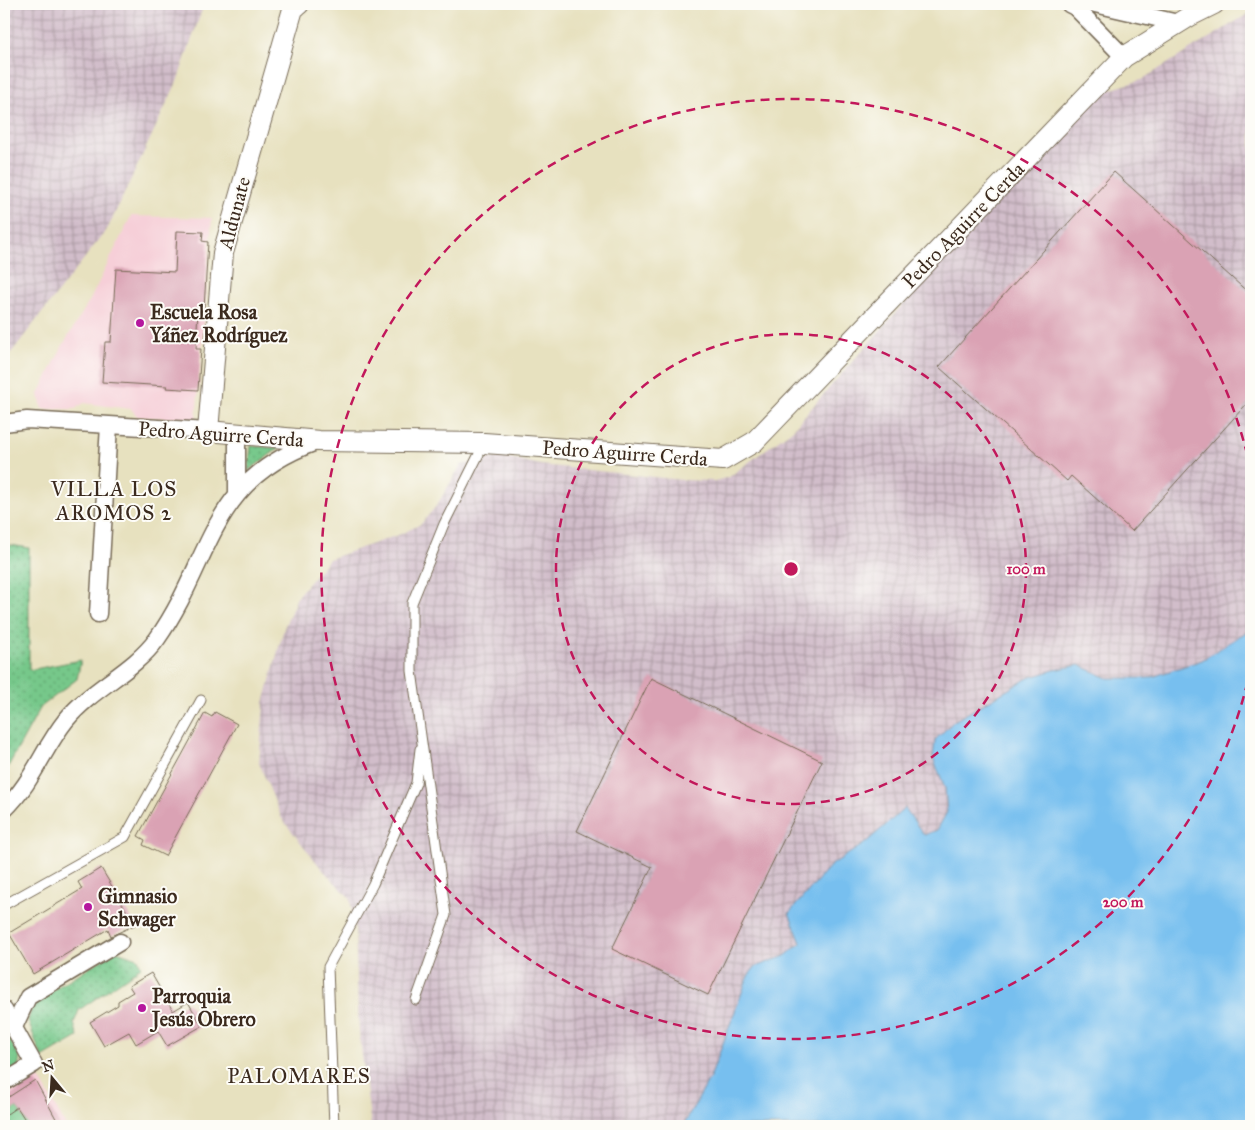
<svg xmlns="http://www.w3.org/2000/svg" width="1255" height="1130" viewBox="0 0 1255 1130" font-family="'IM FELL Great Primer',serif">
<style>
.built{fill:#f6cfd8}
.industrial{fill:url(#industrial-grid)}
.grass{fill:url(#grass-dots);stroke:#587954}
.park{fill:url(#park-crowns);stroke:#587954}
.pitch{fill:#76c88a;stroke:#587954}
.water{fill:#77bfef;stroke:#597486}
.building{fill:#daa2b4}
.lines{fill:none;stroke-linecap:round;stroke-linejoin:round}
.service-casing{stroke:#776a56;stroke-width:11}
.minor-casing{stroke:#776a56;stroke-width:19}
.tertiary-casing{stroke:#776a56;stroke-width:22}
.service{stroke:#fff;stroke-width:9}
.minor{stroke:#fff;stroke-width:16}
.tertiary{stroke:#fff;stroke-width:20}
.ring{fill:none;stroke:#c2185b;stroke-width:2.5;stroke-dasharray:9 6}
.poi-dot{fill:#b5179e;stroke:#fdfcf7;stroke-width:2}
.labels{text-anchor:middle;stroke-width:4;stroke-linejoin:round;paint-order:stroke}
.street-label{font-size:20px;fill:#3b2a1e;stroke:#fdfcf7}
.poi-label{font-size:20px;font-weight:bold;fill:#3b2a1e;stroke:#fdfcf7;text-anchor:start}
.neighbourhood-label{font-size:21px;letter-spacing:1px;fill:#3b2a1e;stroke:#fdfcf7}
.centre{fill:#c2185b;stroke:#fdfcf7;stroke-width:2.5}
.ring-label{font-size:15px;text-anchor:middle;font-weight:bold;fill:#c2185b;stroke:#fdfcf7;stroke-width:4;stroke-linejoin:round;paint-order:stroke}
</style>
<defs>
<pattern id="industrial-grid" width="8" height="8" patternUnits="userSpaceOnUse" patternTransform="scale(1.25)"><rect width="8" height="8" fill="#d1bdca"/><path d="M0 4h8M4 0v8" fill="none" stroke="#ab9aa3"/></pattern>
<pattern id="grass-dots" width="8" height="8" patternUnits="userSpaceOnUse" patternTransform="scale(1.25)"><rect width="8" height="8" fill="#76c88a"/><path d="M2 2h.1M6 6h.1" fill="none" stroke="#62a370" stroke-width="1.8" stroke-linecap="round"/></pattern>
<pattern id="park-crowns" width="20" height="18" patternUnits="userSpaceOnUse" patternTransform="scale(1.25)"><rect width="20" height="18" fill="#76c88a"/><path d="M2 6a3 3 0 1 1 6 0M12 15a3 3 0 1 1 6 0" fill="none" stroke="#62a370"/></pattern>
</defs>
<rect width="100%" height="100%" fill="#fdfcf7"/>
<filter id="ink" filterUnits="userSpaceOnUse"><feTurbulence type="fractalNoise" baseFrequency=".02" numOctaves="2"/><feDisplacementMap in="SourceGraphic" scale="10" xChannelSelector="R" yChannelSelector="G"/><feConvolveMatrix kernelMatrix="1 2 1 2 8 2 1 2 1" color-interpolation-filters="sRGB"/></filter>
<filter id="wash" filterUnits="userSpaceOnUse"><feTurbulence type="fractalNoise" baseFrequency=".0096" numOctaves="4" result="noise"/><feDisplacementMap in="SourceGraphic" scale="20" xChannelSelector="R" yChannelSelector="G"/><feGaussianBlur stdDeviation="1.12" result="paint"/><feColorMatrix in="noise" values="0 0 0 0 0 0 0 0 0 0 0 0 0 0 0 0 0 1.4 0 .05"/><feComposite in="paint" operator="in"/></filter>
<g filter="url(#wash)">
<rect width="100%" height="100%" fill="#e7e1bf"/>
<!-- built -->
<path class="built" d="M131,216l81,2 -16,201 -58,-2 -7,-8 -47,-6 -9,6h-33l-3,-15 24,-49 27,-45z
M37,1074l29,52h-62v-30z"/>
<!-- industrial -->
<path class="industrial" d="M4,4h200l-27,78 -69,146 -104,134z
M1251,12v617l-49,31 -53,18h-41l-29,-13 -25,5 -26,8 -74,43 -19,19 -2,18 12,30 2,24 -10,18 -13,5 -19,-27 -41,36 -33,21 -42,48 12,29 -16,14 -30,11 -7,9 -38,102 -27,48h-312l-12,-94 -4,-102 -5,-32 -29,-30 -39,-49 -23,-56 5,-60 20,-75 14,-33 31,-36 72,-25 20,-10 16,-19 24,-40 40,-9 40,9 141,15 33,1 14,-4 63,-47 294,-333 55,-17z"/>
<!-- grass -->
<path class="grass" d="M251,446l28,2 -31,23z
M4,544l25,4v122l52,-10 -4,19 -36,28 -37,67z
M116,951l22,7 3,9 -62,43 -5,13 4,14 -36,21 -14,-37 5,-19z"/>
<!-- park -->
<path class="park" d="M4,1030l16,27 -2,12 -14,8z"/>
<!-- pitch -->
<path class="pitch" d="M17,1107l12,19h-25v-10z"/>
<!-- water -->
<path class="water" d="M1251,629v497h-568l27,-48 38,-102 7,-9 30,-11 16,-13 -12,-30 42,-48 33,-21 41,-36 19,27 13,-5 10,-18 -2,-24 -12,-30 2,-18 19,-19 74,-43 26,-8 25,-5 29,13h41l53,-18z"/>
<g id="blocks">
<!-- building -->
<path class="building" d="M1114,172l137,123v104l-119,132 -61,-55 -4,5 -128,-114z
M177,231l26,1 -1,9 6,1 -4,67h-6l-2,40h5l-3,41 -32,-2 1,-2 -65,-4 3,-40h6l5,-73 59,3z
M651,678l171,83 -114,234 -96,-46 40,-82 -75,-36z
M215,712l22,12 -72,132 -22,-11 2,-5 -7,-4 67,-123 7,4z
M101,868l34,57 -24,11 -3,-7 -75,45 -24,-41 73,-44 -4,-7z
M151,973l22,38 15,-9 14,24 -35,20 -9,-15 -22,13 -7,-12 -25,14 -14,-24 28,-17v-4l15,-9 -4,-6z
M35,1080l25,46h-31l-12,-19 -13,9v-16z"/>
</g>
</g>
<g filter="url(#ink)">
<use href="#blocks" fill-opacity="0" stroke="#776a56" stroke-width="1"/>
<g class="lines">
<defs>
<path id="service" d="M4,905l121,-68 76,-137
M416,1000l30,-85 -34,-244v-68l32,-79 40,-80
M334,1126l-6,-159 45,-83 43,-101 4,-34"/>
<path id="minor" d="M1069,4l6,3 49,50
M1095,4l83,19
M4,423l23,-3 181,11
M237,492v-58
M98,614l11,-189
M4,810c30,-29 38,-60 62,-90 26,-32 67,-48 91,-81 57,-81 50,-158 159,-197
M4,1010l30,54 -30,18
M14,1027l14,-30 92,-55"/>
<path id="tertiary" d="M299,4l-6,5 -70,244 -15,178 111,10 165,2 239,17 31,-18 370,-385 66,-41 24,-12"/>
</defs>
<!-- service casing -->
<use href="#service" class="service-casing"/>
<!-- minor casing -->
<use href="#minor" class="minor-casing"/>
<!-- tertiary casing -->
<use href="#tertiary" class="tertiary-casing"/>
<!-- service -->
<use href="#service" class="service"/>
<!-- minor -->
<use href="#minor" class="minor"/>
<!-- tertiary -->
<use href="#tertiary" class="tertiary"/>
</g>
</g>
<!-- distance rings -->
<g class="ring">
<circle cx="791" cy="569" r="235"/>
<path d="M1251 667A470 470 0 1 1 1251 471"/>
</g>
<!-- markers -->
<g class="poi-dot">
<circle cx="140" cy="323" r="5"/>
<circle cx="88" cy="907" r="5"/>
<circle cx="142" cy="1008" r="5"/>
</g>
<g class="labels">
<!-- street labels -->
<g class="street-label">
<text transform="translate(234 213) rotate(-75)" y="7">Aldunate</text>
<text transform="translate(963 225) rotate(-46)" y="7">Pedro Aguirre Cerda</text>
<text transform="translate(221 434) rotate(4)" y="7">Pedro Aguirre Cerda</text>
<text transform="translate(625 453) rotate(4)" y="7">Pedro Aguirre Cerda</text>
</g>
<!-- poi labels -->
<g class="poi-label">
<text x="150" y="319">Escuela Rosa<tspan x="150" dy="23">Yáñez Rodríguez</tspan></text>
<text x="98" y="903">Gimnasio<tspan x="98" dy="23">Schwager</tspan></text>
<text x="152" y="1003">Parroquia<tspan x="152" dy="23">Jesús Obrero</tspan></text>
</g>
<!-- neighbourhood labels -->
<g class="neighbourhood-label">
<text x="114" y="496">VILLA LOS<tspan x="114" dy="24">AROMOS 2</tspan></text>
<text x="299" y="1083">PALOMARES</text>
</g>
</g>
<circle cx="791" cy="569" r="8" class="centre"/>
<g class="ring-label">
<text x="1026" y="574">100 m</text>
<text x="1123" y="907">200 m</text>
</g>
<!-- margin -->
<rect width="1255" height="1130" fill="none" stroke="#fdfcf7" stroke-width="20"/>
<!-- north arrow -->
<g transform="translate(52 1078) rotate(342)" stroke="#fdfcf7" stroke-width="4" paint-order="stroke">
<path d="M0-4L9 19L0 12L-9 19Z" fill="#3b2a1e"/>
<text y="-8" font-size="14" font-weight="bold" text-anchor="middle" fill="#3b2a1e">N</text>
</g>
</svg>
